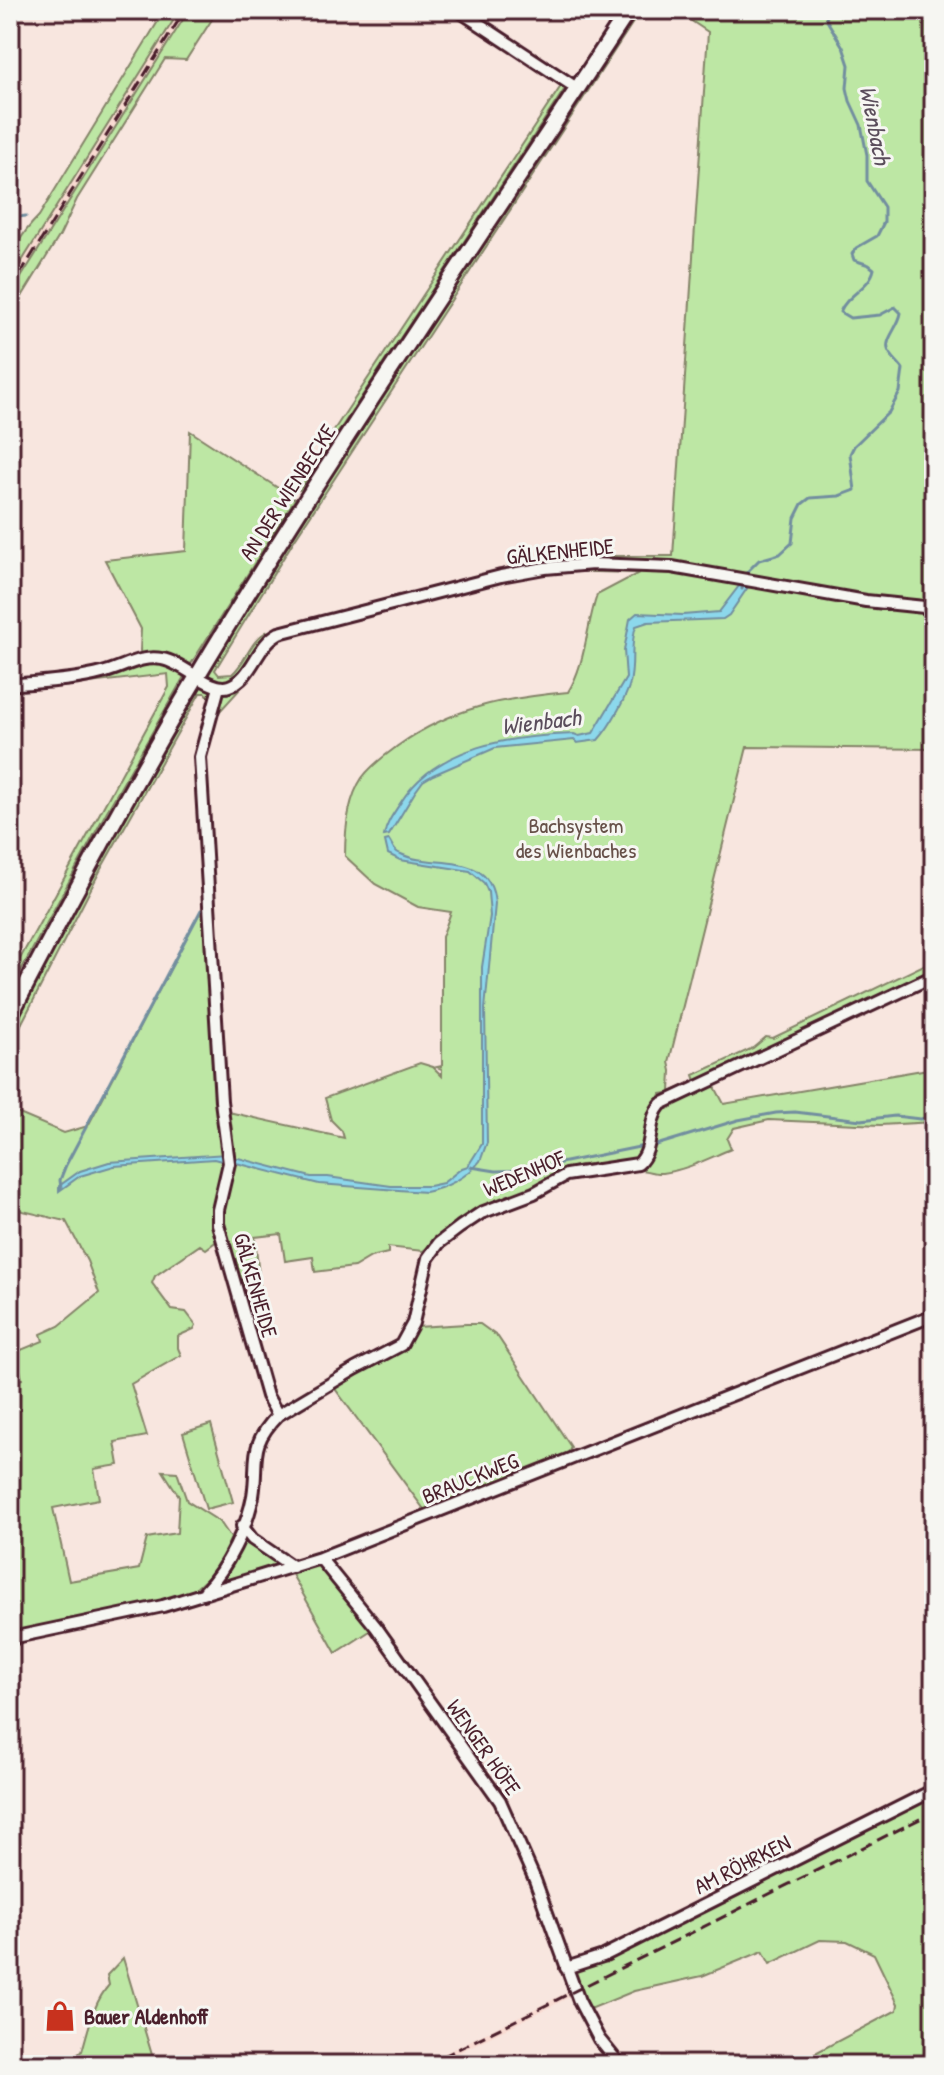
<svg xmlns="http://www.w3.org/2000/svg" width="944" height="2075" viewBox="0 0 944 2075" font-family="'Patrick Hand',sans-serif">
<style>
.built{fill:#f9dbd2}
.green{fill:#bde7a4;stroke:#848368;stroke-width:2}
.water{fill:#8cd8ec;stroke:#728e9f;stroke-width:2}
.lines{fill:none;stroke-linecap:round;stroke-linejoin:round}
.stream{stroke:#728e9f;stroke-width:3}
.street-casing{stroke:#4a1f2b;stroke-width:16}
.secondary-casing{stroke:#4a1f2b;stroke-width:20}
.street{stroke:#f6f6f2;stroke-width:10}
.secondary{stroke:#f6f6f2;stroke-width:14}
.rail{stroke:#4a1f2b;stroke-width:3;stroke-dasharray:12 6;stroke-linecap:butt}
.labels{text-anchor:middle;stroke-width:6;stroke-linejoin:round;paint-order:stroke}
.street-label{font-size:22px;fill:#4a1f2b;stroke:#f6f6f2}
.park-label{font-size:22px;fill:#675149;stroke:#f6f6f2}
.poi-label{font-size:22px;font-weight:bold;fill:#4a1f2b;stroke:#f6f6f2;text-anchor:start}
.water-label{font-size:24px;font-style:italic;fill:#5a4d5b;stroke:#f6f6f2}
</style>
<rect width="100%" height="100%" fill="#f8e6df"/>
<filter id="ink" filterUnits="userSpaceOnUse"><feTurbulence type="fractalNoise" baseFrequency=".0125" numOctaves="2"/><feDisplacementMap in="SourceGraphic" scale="16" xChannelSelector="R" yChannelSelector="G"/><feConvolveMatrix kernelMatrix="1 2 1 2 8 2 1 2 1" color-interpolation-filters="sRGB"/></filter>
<g filter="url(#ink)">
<!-- built -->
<path class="built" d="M180,10h9l-179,285v-15z
M570,1991l2,5 -138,69h-13z"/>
<!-- green -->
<path class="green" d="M165,10h15l-170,270c0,-28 10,-45 29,-64z
M189,10h29l-32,50 -21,-1 -88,140 -17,36 -50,81v-21z
M635,10h6l-348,532 -78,128 4,5 13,-1c14,-12 18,-33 34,-42l282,-71 45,-5h80l35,-524 -33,-22h259v599h-6l6,2v138l-187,-2 -78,315 2,9 -1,21 26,-11 -2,-6 59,-27 13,-11 7,1 161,-78v14l-263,123h-3v-4l-7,1 -1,3 4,9 50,-21 10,19 210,-36v54l-54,3 -111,-5 -35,8 -7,11 4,10c-22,9 -44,21 -69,24 -12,1 -21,-6 -32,-3l-3,-7 -47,2 -14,4 -40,24 -49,16 -54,42 -35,-4v6l-17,4 -17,10 -39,5 -2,-15 -28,4 -4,-27 -26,3 5,49 -19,-1 -20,-59 3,-27 -6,-1 -4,18 4,24 -12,9 -6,-4 -45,31 -3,7 20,27 14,2 10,13 -2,4 -16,7v12l3,7 -50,29 16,52 -32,6 4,23 -25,4 5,30 -46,9 16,73 70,-12 8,-31 30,-5 2,-37 -16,-25 14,1 10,29 33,21 11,16 -17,34 -19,17 -33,13 -144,30 -8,-4v-245l12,-4 -6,-27 27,-11 -2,-7 18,-8 40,-33 -12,-32 -21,-40 -56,-13v-98l54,23 24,-7 113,-216 6,2 12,200 14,1 111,25 -2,-7 -11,-11 -6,-22 95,-35 13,4 9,9v-7l-5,-2 5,-1v-129l9,-25 -33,-5 -43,-23 -30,-28c0,-25 3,-57 17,-78 9,-13 25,-24 37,-33 54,-38 105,-47 169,-53 18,-29 18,-65 29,-97l42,-22 -84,-2 -18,2 -241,59 -15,5 -15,12 -15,28 -32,35 -10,23 -5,32 7,125 -8,-132 3,-19 18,-47 22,-16 23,-36 26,-12 241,-58 80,-6 57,3 1,-3c-53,-7 -106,-5 -158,5l-242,61c-23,14 -24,47 -52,52l-14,-8 -1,-7 81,-130z
M563,83l3,4 -266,403 -5,-1z
M190,431l105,68 -104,165 -10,-2 -4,-6 -1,3 -34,-5 -2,-3 1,-22 -36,-69 81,-9z
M152,662l16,3 17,10 -78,136 -97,180v-14l159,-290 -1,-13 -114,13 4,-4z
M201,685l8,3 5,13 -16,86 13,-87 -5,-7h-6l-99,176 -91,177v-20l94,-178 91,-160z
M466,1324h14l18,13 73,110 -4,9 -141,56 -93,-126c16,-9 66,-30 75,-41 4,-5 6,-12 9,-18z
M211,1424l22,78 -27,7 -23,-76z
M241,1531l44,33 -64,20z
M318,1564l55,65 -37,24 -46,-82z
M934,1793v258l-4,2v9l-5,3h-120l-3,-5 95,-50 1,-6 -24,-50 -27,-13 -27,-1 -50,24 -7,-13 -61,25 -68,15 -46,19 -16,-39z
M123,1958l32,107h-99l26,-14c7,-23 11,-48 27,-66l-2,-10z"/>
<!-- water -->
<path class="water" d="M739,586l9,1 -19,28 -6,4 -75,3 -12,4c-6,17 -2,34 -5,51 -1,16 -22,51 -33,63l-21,3 -3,-3 -79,8 -62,27 -10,6 -8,11 -26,43 -5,1c2,-13 10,-23 17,-34 36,-57 111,-66 173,-68l5,2 14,-3 33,-55 -2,-28 6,-31 7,-6 46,2 36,-3z
M389,840c4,6 5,12 12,14 32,16 90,-6 94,50l-10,105 2,134c-3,6 -4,12 -7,18 -12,16 -36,28 -55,31l-106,-8 -87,-22 -1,-6 80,21h17l63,9h38l14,-3 19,-15 6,-2 14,-22v-177l8,-51 -2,-24 -4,-9 -14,-12 -70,-11 -12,-6 -3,-13z
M226,1154l-1,8 -11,-3 -100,7 -34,10 -21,15v-5l21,-15 29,-9z"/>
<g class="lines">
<!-- stream -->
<path class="stream" d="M10,218l16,-2
M742,589l5,-17 12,-12 21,-6 12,-11 3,-25 7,-14 8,-6 29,-2 16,-6 -5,-36 4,-8 35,-34 11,-20 3,-23c-4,-6 -14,-14 -15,-20 -3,-10 11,-23 13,-36l-6,-6 -15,8 -30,3 -10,-6c7,-18 30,-24 34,-43l-5,-4 -15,-5 -2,-6 4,-6 21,-12 7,-14v-15l-17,-26v-26l-6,-30 -11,-24 -3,-13 2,-23 -6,-18 -17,-28 2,-9
M735,1064l199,-95
M649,1117l7,-14
M653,1146l85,-26 38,-7 19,-1 66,8 34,-4 25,3 14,-2
M642,1147l4,-15
M471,1167l25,4 30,-1 118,-24
M61,1188l-1,-8 6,-15 135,-255"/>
<defs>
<path id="street" d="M458,10l120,79
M10,685c30,-3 63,-4 92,-12 21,-5 38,-18 60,-14 21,3 49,34 67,27 24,-8 27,-41 50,-53l222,-57 44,-8 48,-4 79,3 194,34 68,7
M219,687l-19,70 21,344 8,62 -11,47v14l49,172 11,19
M242,1526l10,13 41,28
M320,1558l56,69 124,174 35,79 44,121 20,38 21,26
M205,1591c22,-23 42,-63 48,-95 6,-37 -6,-49 25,-81l77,-46 46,-24 12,-22 15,-65 11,-15 21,-16 21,-14 53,-20 32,-18 72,-11c17,-15 8,-43 23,-60l273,-128
M10,1642l6,-5 147,-31 157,-48 614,-243
M566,1968l37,-12 331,-166"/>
<path id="secondary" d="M10,1016c59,-114 120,-228 186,-338 136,-228 288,-446 433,-668"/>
</defs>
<!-- street casing -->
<use href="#street" class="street-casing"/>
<!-- secondary casing -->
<use href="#secondary" class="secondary-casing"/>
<!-- street -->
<use href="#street" class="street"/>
<!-- secondary -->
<use href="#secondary" class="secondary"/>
<!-- rail -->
<path class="rail" d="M10,290l175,-280
M426,2065l508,-253"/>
</g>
</g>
<!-- icons -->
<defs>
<symbol id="shop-bare" viewBox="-9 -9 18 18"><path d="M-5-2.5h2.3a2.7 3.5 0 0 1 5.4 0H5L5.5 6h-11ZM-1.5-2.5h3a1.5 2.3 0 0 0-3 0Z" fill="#c8321e" stroke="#f6f6f2" stroke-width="2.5" paint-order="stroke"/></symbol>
</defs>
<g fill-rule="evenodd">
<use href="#shop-bare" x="38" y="1994" width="44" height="44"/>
</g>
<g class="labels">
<!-- street labels -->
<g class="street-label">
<text transform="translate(287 492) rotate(-57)" y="8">AN DER WIENBECKE</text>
<text transform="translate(560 551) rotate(-6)" y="8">GÄLKENHEIDE</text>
<text transform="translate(524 1173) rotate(-23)" y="8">WEDENHOF</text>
<text transform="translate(256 1285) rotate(74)" y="8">GÄLKENHEIDE</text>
<text transform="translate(470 1478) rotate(-22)" y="8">BRAUCKWEG</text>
<text transform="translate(484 1747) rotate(55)" y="8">WENGER HÖFE</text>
<text transform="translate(742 1864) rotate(-27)" y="8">AM RÖHRKEN</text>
</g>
<!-- park labels -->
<g class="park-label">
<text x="576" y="833">Bachsystem<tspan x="576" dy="25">des Wienbaches</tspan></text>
</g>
<!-- poi labels -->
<g class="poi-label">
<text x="84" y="2024">Bauer Aldenhoff</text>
</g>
<!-- water labels -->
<g class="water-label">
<text transform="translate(875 125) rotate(79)" y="8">Wienbach</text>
<text transform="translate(541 722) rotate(-7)" y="8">Wienbach</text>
</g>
</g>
<!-- margin -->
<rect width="944" height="2075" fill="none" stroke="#f6f6f2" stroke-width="40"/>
<rect x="20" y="20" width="904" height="2035" fill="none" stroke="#4a1f2b" stroke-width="3" filter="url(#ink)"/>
</svg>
